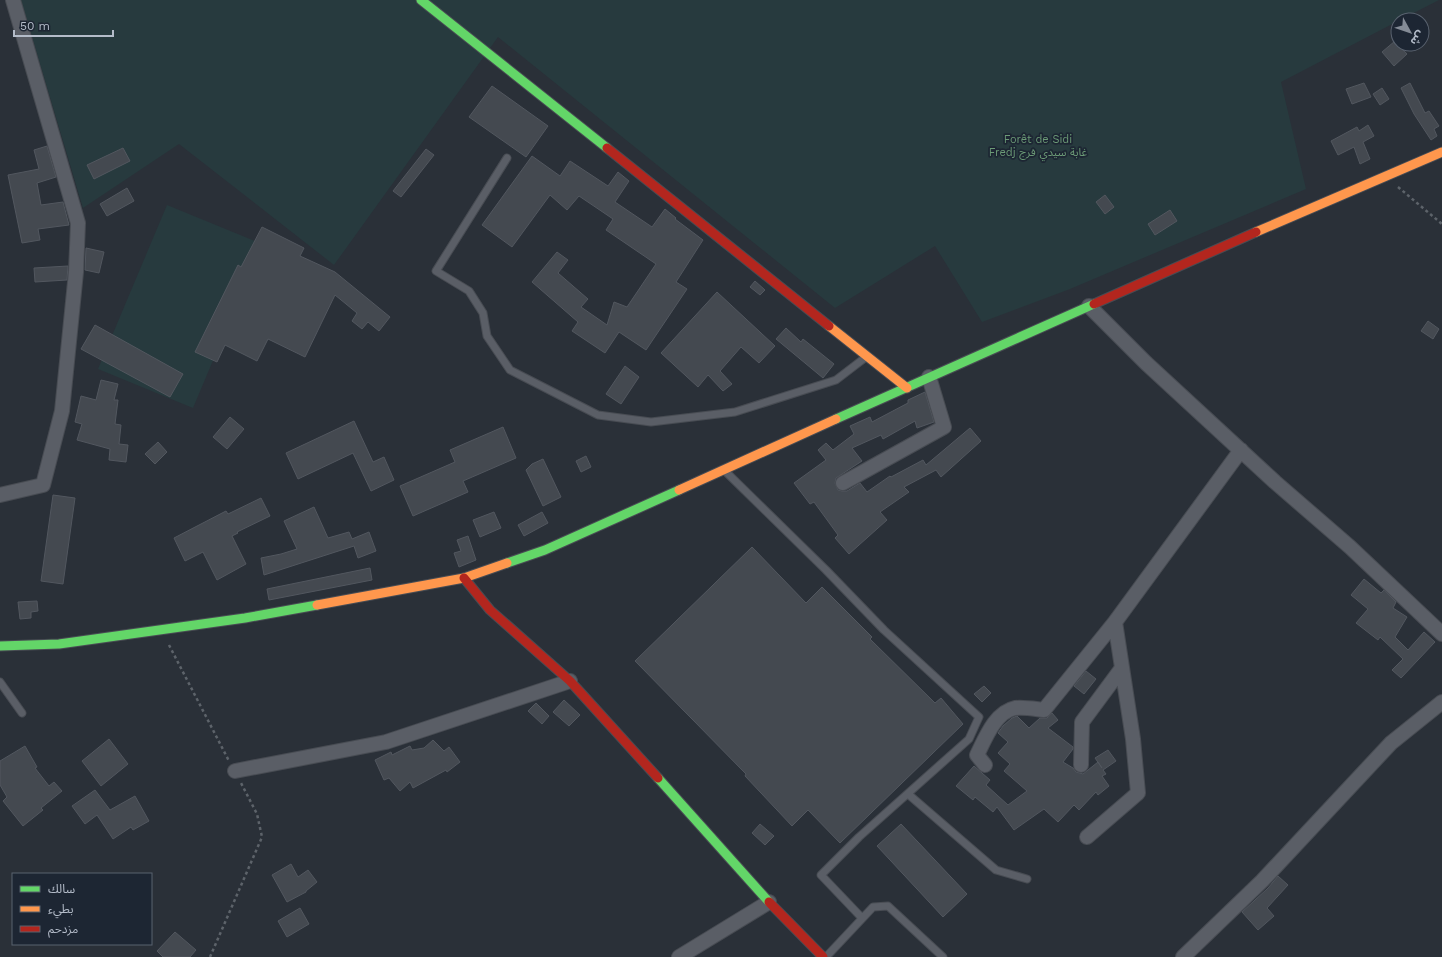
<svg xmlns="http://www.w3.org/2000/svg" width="1442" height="957" viewBox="0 0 1442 957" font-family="'Work Sans','Noto Sans Arabic',sans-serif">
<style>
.green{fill:#273a3e}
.building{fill:#444950;stroke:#52575f}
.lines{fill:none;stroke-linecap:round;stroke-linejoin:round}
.lane-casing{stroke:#484c53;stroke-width:9}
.street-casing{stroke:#484c53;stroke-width:16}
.fast-casing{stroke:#484c53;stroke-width:11}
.slow-casing{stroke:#484c53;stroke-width:11}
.jam-casing{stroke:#484c53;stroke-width:11}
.path{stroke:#5d636a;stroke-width:2.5;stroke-dasharray:3 3;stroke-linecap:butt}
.lane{stroke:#5a5e66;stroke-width:7}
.street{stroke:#5a5e66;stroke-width:14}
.fast{stroke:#63d668;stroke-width:9}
.slow{stroke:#ff974d;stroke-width:9}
.jam{stroke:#b3261e;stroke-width:9}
.labels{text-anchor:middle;stroke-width:3.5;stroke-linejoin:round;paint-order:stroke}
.park-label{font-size:11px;fill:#6b9a76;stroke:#1d2633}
</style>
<rect width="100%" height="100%" fill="#2a3038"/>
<!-- green -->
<path class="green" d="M21,0h1418l-39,20h-2v1l-117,61 25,107 -236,100 -88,33 -47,-76 -100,62 -337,-271 -164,228 -155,-121 -96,64z
M167,205l95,39 -69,164 -95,-39z"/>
<!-- building -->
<path class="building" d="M1395,41l12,13 -13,12 -12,-14z
M1364,83l7,14 -19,7 -6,-15z
M1410,83l15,30 4,-2 10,15 -5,3 3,7 -6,4 -17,-26 -13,-26z
M492,86l56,40 -22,31 -57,-40z
M1382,88l7,11 -9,6 -7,-11z
M1368,125l6,11 -11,6 7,17 -10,5 -6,-17 -16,8 -7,-14 26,-14 2,4z
M47,146l9,31 -19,6 4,22 22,-3 6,23 -31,4 2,11 -18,3 -14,-68 31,-6 -5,-19z
M123,148l7,13 -36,18 -7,-14z
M426,149l8,6 -33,42 -8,-6z
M532,156l28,20 10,-15 38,25 10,-14 11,9 -14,21 37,25 13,-18 11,9 -1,1 28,21 -27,42 11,7 -41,61 -27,-18 -14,21 -33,-22 6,-9 -46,-40 25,-30 11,8 -10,13 30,26 -7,8 26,18 7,-23 13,5 29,-43 -50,-34 7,-11 -34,-23 -12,14 -17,-15 -38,52 -30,-22z
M127,188l7,13 -27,15 -7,-12z
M1105,195l9,12 -9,7 -9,-12z
M1170,210l7,11 -22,14 -7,-11z
M262,227l42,21 -4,8 35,16 55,45 -11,14 -11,-9 -6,7 -10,-8 5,-8 -22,-18 -30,62 -37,-18 -11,22 -32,-16 -8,17 -22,-10 43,-87 3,2z
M86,248l18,4 -5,21 -14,-3z
M68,266l-1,14 -32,2 -1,-14z
M755,281l10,9 -5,5 -10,-8z
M717,292l58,54 -16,17 -18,-16 -21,24 12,13 -9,7 -15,-16 -10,12 -37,-34z
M1428,321l11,8 -6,10 -12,-8z
M95,325l88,49 -13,23 -89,-48z
M786,328l15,14 2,-3 31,25 -11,14 -47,-39z
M625,366l14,11 -18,27 -15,-10z
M101,380l17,4 -4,16h4l-3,24 6,1 -2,19 9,1 -2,17 -17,-2 1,-11 -33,-9 5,-16 -7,-2 6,-26 15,4z
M925,392l9,30 -17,6 -2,-7 -32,18 -2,-4 -29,13 10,13 -26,17 -1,5 3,7 4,1h5l13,-8 7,9 23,-16 1,1 32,-17 3,5 44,-37 11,13 -40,36 -5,-7 -32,17 5,5 -29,20 7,8 -38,34 -14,-16 3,-3 -24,-33 -4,2 -16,-21 32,-23 -8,-10 8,-7 7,7 21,-16 -4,-8 20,-9 2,5 36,-19v-3z
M230,417l14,12 -17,20 -14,-12z
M354,421l19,41 11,-5 10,23 -23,11 -18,-38 -55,26 -12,-26z
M503,427l13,31 -53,23 5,11 -55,24 -13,-30 55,-24 -5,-12z
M158,442l9,10 -12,12 -10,-10z
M586,456l5,11 -10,5 -5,-11z
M543,459l18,38 -18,9 -17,-36 6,-6z
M53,495l22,3 -12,86 -22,-3z
M261,498l9,18 -33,16 1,1 -6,3 14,28 -29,16 -14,-28 -18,9 -11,-23 52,-27 2,3z
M314,507l14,31 21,-6 3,7 17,-7 7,19 -18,7 -4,-12 -90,29 -3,-17 20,-4 16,-5 -13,-28z
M494,512l7,16 -21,9 -7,-17z
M542,512l6,11 -24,13 -6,-11z
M468,536l8,24 -17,7 -5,-14 7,-2 -4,-11z
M752,547l54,56 16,-16 50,50 -2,2 65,64 6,-5 22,26 -123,119 -32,-33 -16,16 -47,-50 1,-2 -111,-113z
M370,568l2,12 -103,20 -2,-11z
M1364,579l17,14 3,-3 12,12 -3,6 14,9 -12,20 13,13 16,-18 11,10 -34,36 -9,-8 11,-11 -23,-22 -2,3 -22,-17 12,-14 -17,-14z
M37,601l1,10 -7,1v6l-11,1 -2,-17z
M1086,671l10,8 -12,15 -10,-8z
M984,686l7,7 -9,9 -8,-8z
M564,700l16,15 -11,11 -16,-14z
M536,703l13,13 -7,8 -14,-13z
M1052,713l6,7 -10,8 25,19v2l-10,13 10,6 3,4 7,2 15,-12 4,6 -7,-10 13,-8 8,11 -13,9 3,4 -4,2 7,10 -11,9 -2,-3 -17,18 -5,-5 -16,17 -14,-13 -30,21 -17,-23 -4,5 -18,-15 -2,3 -17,-14 18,-20 16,14 -4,5 22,20 19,-14 -23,-20 6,-7 -12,-11 10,-11 -10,-9 5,-7 9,-8 5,-2 12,12 11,-10h7z
M109,739l19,25 -27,22 -19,-25z
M433,740l11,11 5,-4 11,15 -13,10 -1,-2 -33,18 -3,-6 -10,9 -11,-13 -5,2 -9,-20 16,-8 1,3 18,-9 2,4 12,-2z
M25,746l12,21 -2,1 14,18 5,-4 8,9 -21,17 2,2 -20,16 -20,-25 4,-4 -7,-12v-24z
M95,790l15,20 25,-14 14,25 -16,9 -2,-3 -18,12 -16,-24 -12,9 -13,-18z
M760,824l14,12 -9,9 -13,-12z
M901,824l66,70 -24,23 -66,-71z
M291,864l7,13 10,-7 9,12 -11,9v1l-19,10 -15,-27z
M1278,876l10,9 -21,23 7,8 -16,14 -16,-18 26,-24z
M300,908l9,16 -22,13 -9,-16z
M175,932l21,18 -6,7h-27l-6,-6z"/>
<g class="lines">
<defs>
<path id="lane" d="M507,158l-71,113 33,20 14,22 4,23 23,34 88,45 53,7 84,-10 101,-32 30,-23
M725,471l101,99 58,60 95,87 -10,22 -110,98 -38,38 41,43
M0,682l22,31
M908,794l88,76 31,9
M826,957l47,-50 15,-1 55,51"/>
<path id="street" d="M1089,306l57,57 129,119 75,65 92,87
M843,483l101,-56 -15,-50
M0,495l43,-10 19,-74 14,-139 2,-49 -65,-223
M985,765l-8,-10c8,-16 18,-43 38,-47 9,-1 20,1 29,2l71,-88 126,-172
M1081,765l1,-43 40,-54
M235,771l151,-29 184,-61
M1087,837l51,-44 -5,-54 -18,-117
M679,957l90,-55
M1183,957l79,-76 129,-138 51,-41"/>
<path id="fast" d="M421,0l186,148
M836,419l258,-115
M507,563l38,-13 134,-60
M0,646l59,-2 186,-26 72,-13
M658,778l111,124"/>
<path id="slow" d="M1256,232l186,-80
M829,326l78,62
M679,490l157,-71
M317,605l147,-27 43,-15"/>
<path id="jam" d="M607,148l222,178
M1094,304l162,-72
M464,578l26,32 80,71 88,97
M769,902l54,55"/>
</defs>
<!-- lane casing -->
<use href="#lane" class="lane-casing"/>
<!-- street casing -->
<use href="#street" class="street-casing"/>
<!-- fast casing -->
<use href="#fast" class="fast-casing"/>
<!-- slow casing -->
<use href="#slow" class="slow-casing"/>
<!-- jam casing -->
<use href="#jam" class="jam-casing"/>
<!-- path -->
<path class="path" d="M1398,187l44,37
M169,645l60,116
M210,957l52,-120 -5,-23 -16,-31"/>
<!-- lane -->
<use href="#lane" class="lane"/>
<!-- street -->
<use href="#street" class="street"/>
<!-- fast -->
<use href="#fast" class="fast"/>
<!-- slow -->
<use href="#slow" class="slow"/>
<!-- jam -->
<use href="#jam" class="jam"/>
</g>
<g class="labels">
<!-- park labels -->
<g class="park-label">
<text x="1038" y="143">Forêt de Sidi<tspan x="1038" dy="13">Fredj غابة سيدي فرج</tspan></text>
</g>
</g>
<!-- legend -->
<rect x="12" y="873" width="140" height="72" fill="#1d2633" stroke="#59626f"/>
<rect x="20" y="886" width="20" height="6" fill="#63d668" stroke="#59626f"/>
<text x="48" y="893" font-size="12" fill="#b4bcc9">سالك</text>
<rect x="20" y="906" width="20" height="6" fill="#ff974d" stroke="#59626f"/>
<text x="48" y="913" font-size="12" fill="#b4bcc9">بطيء</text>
<rect x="20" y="926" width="20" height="6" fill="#b3261e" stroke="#59626f"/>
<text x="48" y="933" font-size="12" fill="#b4bcc9">مزدحم</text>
<!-- north arrow -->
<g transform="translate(1410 32) rotate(130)"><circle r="19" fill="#1d2633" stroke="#59626f"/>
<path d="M0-3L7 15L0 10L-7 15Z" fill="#848b96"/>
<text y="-6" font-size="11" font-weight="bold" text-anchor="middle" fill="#b4bcc9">ش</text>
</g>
<!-- scale -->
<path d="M14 30v6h99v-6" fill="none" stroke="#b4bcc9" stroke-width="2"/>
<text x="20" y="30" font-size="12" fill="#b4bcc9" stroke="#1d2633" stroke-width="3" paint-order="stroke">50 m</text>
</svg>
